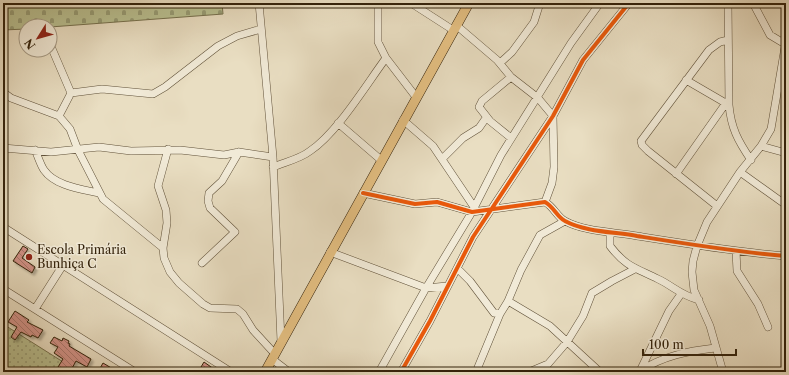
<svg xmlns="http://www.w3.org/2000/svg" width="789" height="375" viewBox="0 0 789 375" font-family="'Libre Caslon Text',serif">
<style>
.grass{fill:url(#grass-dots);stroke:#76714e}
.cemetery{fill:url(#cemetery-stones);stroke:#76714e}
.building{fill:url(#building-back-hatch);stroke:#33220b;filter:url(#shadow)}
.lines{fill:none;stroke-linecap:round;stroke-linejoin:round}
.minor-casing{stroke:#605139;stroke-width:8}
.major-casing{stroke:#33220b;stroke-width:10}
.minor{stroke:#f1ead7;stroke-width:7}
.major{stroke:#e4bf81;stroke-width:9}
.cycleway-casing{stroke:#f1ead7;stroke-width:6}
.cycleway{stroke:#e8590c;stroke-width:4}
.poi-dot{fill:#8f2418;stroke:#f1ead7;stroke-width:1.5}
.labels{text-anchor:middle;stroke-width:3;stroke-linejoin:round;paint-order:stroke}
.poi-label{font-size:12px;fill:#33220b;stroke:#f1ead7;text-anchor:start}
</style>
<defs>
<pattern id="grass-dots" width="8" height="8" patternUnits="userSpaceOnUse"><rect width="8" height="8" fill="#b9c091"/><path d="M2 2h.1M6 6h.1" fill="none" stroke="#979c75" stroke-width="1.8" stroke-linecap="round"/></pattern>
<pattern id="cemetery-stones" width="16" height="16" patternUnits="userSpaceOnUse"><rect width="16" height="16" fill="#b9c091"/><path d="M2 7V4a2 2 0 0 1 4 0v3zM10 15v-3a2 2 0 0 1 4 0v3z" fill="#979c75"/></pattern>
<pattern id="building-back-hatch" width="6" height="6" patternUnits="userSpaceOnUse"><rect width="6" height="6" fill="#d39389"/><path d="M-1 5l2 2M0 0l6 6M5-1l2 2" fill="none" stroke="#ac786e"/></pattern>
<filter id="shadow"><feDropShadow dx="2.5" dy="2.5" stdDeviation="1" flood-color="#0004"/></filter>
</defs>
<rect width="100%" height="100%" fill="#e9dec2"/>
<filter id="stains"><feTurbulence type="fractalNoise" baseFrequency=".005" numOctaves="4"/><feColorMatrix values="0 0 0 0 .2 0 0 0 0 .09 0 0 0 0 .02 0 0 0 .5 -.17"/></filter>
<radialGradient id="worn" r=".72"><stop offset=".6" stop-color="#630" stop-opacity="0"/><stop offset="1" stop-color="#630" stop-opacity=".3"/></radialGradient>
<!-- grass -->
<path class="grass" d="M3,324l76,48h-76z"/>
<!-- cemetery -->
<path class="cemetery" d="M3,3h219l1,11 -173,13 -24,-1v3l-23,1z"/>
<!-- building -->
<path class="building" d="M23,246l5,3 -6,9 13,9 -3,6 -19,-12z
M15,311l14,9 -2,2 16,8 -5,8 -6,-3 -1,2 -10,-5 -6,8 -4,-3 6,-10 -9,-5z
M54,337l8,4 1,-3 6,3 -1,2 2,1 -1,2 22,13 -4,8 -11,-6 -6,11h-7l1,-2 -6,-3 5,-8 -9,-6 4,-6 -8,-4z
M204,362l14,10h-20z
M103,363l15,9h-20z"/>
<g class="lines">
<defs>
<path id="minor" d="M259,3l14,154 8,184
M378,3v39l8,16 30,39
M411,3l42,27
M728,3l1,102
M753,3l17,32 15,9
M456,25l41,35 14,17 27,21 15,18 1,51 -2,16 -7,19
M50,44l21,49
M500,63l12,-11 22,-30 6,-19
M511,77l-29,24 -3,6 11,14 21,17
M686,80l43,25c2,23 9,36 22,55
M3,92l8,6 48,18 11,13 8,21 25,49 60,49
M59,116l12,-23 31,-4 51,5 12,-7 53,-41 19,-10 24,-7
M403,120l30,26 41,61
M338,123l43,37
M761,146l25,7
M3,148l48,4 48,-5 32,4 49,-1 44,5 15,-3 34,5
M168,149l-10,37 8,24 1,13 -4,25 1,10 6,14 9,11 24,21 7,4 27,1 6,5 10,16 22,24
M35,150c3,6 5,14 9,20 11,16 37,19 55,23
M442,159l21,-21 16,-10 7,-10
M273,167c12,-5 27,-8 37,-16 27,-18 56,-66 76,-93
M740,172l46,33
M676,174l50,-71
M363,193l52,11 22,-2 35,10 73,-10c9,5 12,15 20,19 20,11 51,11 72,15 50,8 99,16 149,20
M717,206l-69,-55 -6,-6 -1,-4 68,-91 11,-8 8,-2
M3,227l228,145
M610,233v13c16,21 26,22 48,33 15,7 22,16 41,21
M736,251l1,20 21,33 10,23
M330,252l96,36 21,-2
M202,263l33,-31 -25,-24 -2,-7 1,-8 13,-12 17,-29
M457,268l13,13 24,32 6,1 8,-13 13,-31 19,-35 25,-14
M3,289l132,83
M508,301l42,25 50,46
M35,309l28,-44
M272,359l17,13
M640,371l29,-60 12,-17
M640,371c23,-15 48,-20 75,-23
M379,372l47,-84 46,-76 29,-57 70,-112 29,-40
M401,372l29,-51 43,-84 80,-121 30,-56 46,-57
M476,372l24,-58
M529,372l19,-8 19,-22 16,-26 9,-23 20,-12 23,-12
M723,372l-13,-46 -16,-36 -2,-18 1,-11 4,-15 10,-24 33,-50 21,-26 10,-17 15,-88"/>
<path id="major" d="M265,372l204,-369"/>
</defs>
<!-- minor casing -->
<use href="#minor" class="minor-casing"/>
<!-- major casing -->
<use href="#major" class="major-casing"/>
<!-- minor -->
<use href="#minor" class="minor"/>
<!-- major -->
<use href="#major" class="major"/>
<defs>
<path id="cycleway" d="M363,193l52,11 22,-2 35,10 73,-10c9,5 12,15 20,19 20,11 51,11 72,15 50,8 99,16 149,20
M401,372l29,-51 43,-84 80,-121 30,-56 46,-57"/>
</defs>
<!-- cycleway casing -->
<use href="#cycleway" class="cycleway-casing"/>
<!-- cycleway -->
<use href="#cycleway" class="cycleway"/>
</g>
<!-- markers -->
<circle class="poi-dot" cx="29" cy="257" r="4"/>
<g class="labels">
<!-- poi labels -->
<g class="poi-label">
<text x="37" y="254">Escola Primária<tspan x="37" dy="14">Bunhiça C</tspan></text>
</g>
</g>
<!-- margin -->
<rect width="789" height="375" fill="none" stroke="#e9dec2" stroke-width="16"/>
<rect x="4" y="4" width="781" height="367" fill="none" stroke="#33220b" stroke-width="2"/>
<rect x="8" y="8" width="773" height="359" fill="none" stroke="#33220b"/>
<!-- north arrow -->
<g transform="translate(38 38) rotate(233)"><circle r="19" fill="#f1ead7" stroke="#a59a85"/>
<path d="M0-3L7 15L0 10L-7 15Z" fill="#8f2418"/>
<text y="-6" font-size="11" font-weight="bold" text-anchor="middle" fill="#33220b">N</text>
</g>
<!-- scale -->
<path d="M643 349v6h93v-6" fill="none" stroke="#33220b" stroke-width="2"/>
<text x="649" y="349" font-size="12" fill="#33220b" stroke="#f1ead7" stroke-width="3" paint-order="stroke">100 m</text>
<rect width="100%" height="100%" filter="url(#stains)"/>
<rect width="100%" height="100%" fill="url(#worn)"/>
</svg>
